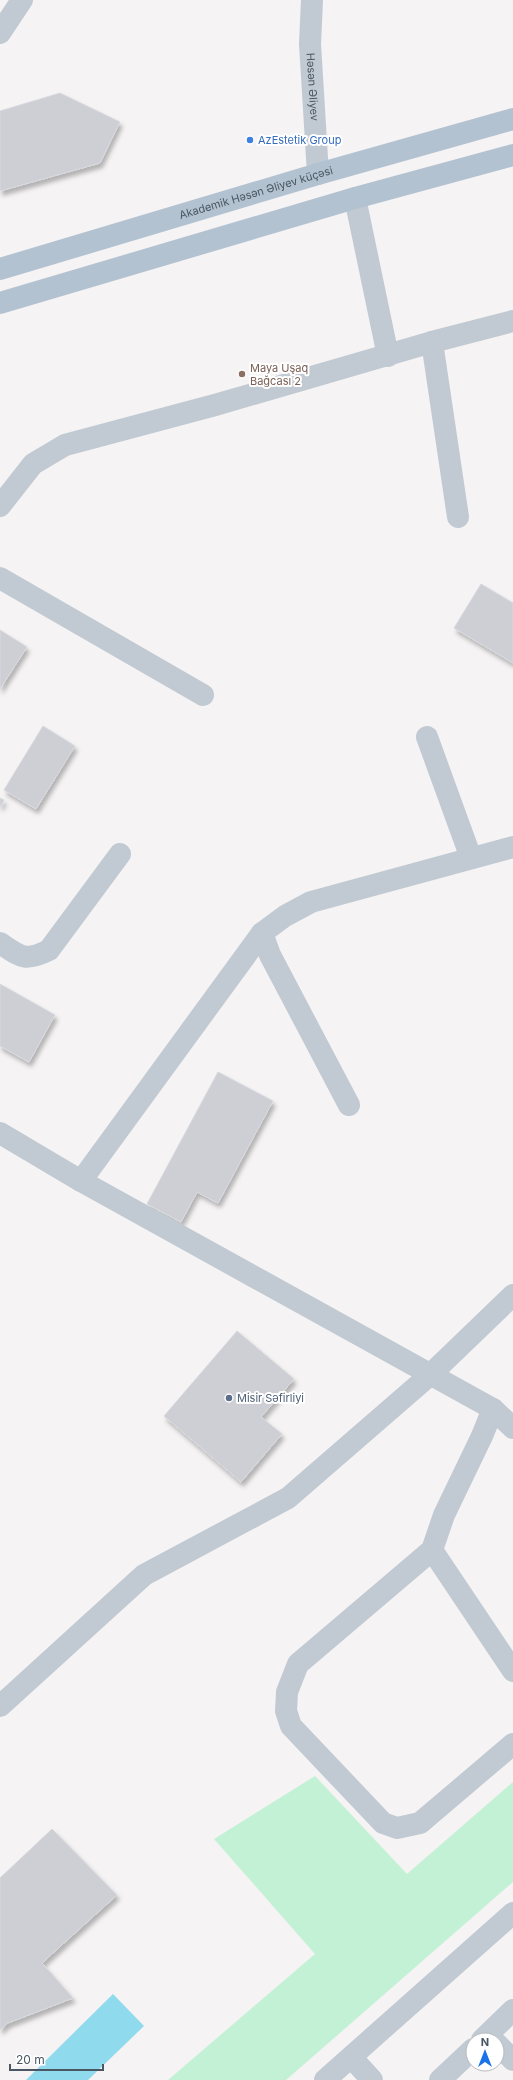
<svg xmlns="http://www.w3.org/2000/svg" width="513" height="2080" viewBox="0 0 513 2080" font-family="Inter,sans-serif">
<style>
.green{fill:#c3f1d5}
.water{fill:#90daee}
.building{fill:#cdcfd5;stroke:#d7d9de;filter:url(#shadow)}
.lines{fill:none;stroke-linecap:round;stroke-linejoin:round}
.minor{stroke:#c1cad2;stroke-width:22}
.major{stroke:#b3c2d1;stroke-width:22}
.shop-dot{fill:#3f7fe0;stroke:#fff;stroke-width:1.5}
.education-dot{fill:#8d6e63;stroke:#fff;stroke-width:1.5}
.service-dot{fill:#5c6f8a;stroke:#fff;stroke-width:1.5}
.labels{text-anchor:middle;stroke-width:4;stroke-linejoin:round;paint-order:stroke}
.street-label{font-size:11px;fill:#4a5661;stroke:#fff}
.shop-label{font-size:11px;fill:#366cbe;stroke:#fff;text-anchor:start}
.education-label{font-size:11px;fill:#785e54;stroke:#fff;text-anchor:start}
.service-label{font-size:11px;fill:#4e5e75;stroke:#fff;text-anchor:start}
</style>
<defs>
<filter id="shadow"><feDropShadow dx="2.5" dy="4.5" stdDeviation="2" flood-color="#0004"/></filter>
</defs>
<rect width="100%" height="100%" fill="#f5f3f3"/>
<!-- green -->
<path class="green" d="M315,1776l92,98 106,-92v100l-227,198h-118l147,-126 -101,-115z"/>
<!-- water -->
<path class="water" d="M113,1994l31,32 -56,54h-62z"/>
<!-- building -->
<path class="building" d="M60,93l60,29 -20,41 -100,28v-80z
M481,584l32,19v60l-59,-35z
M0,630l27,17 -27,42z
M43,726l32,20 -39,63 -32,-19z
M0,798l4,2 -4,7z
M0,984l55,31 -26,47 -29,-16z
M218,1072l55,29 -55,102 -21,-11 -16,30 -34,-18z
M237,1331l57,48 -33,38 21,17 -41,48 -77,-66z
M52,1829l65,66 -75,68 31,35 -65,25 -8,7v-152z"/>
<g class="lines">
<!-- minor -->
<g class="minor">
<path id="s1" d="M312,0l-2,44 8,130"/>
<path d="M0,33l22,-33"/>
<path d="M355,198l33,158"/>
<path d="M432,342l26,175"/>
<path d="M0,506l33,-42 32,-19 150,-40 217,-63 81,-21"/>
<path d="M0,578l203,117"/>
<path d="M427,737l44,121"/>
<path d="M262,933l8,22 79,150"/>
<path d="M0,943c21,14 25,19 49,7l71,-96"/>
<path d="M0,1133l81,48 412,228 20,19"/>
<path d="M81,1181l181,-248 23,-17 26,-14 202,-55"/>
<path d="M493,1409l-11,27 -38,79 -12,35 -134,114 -11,28 -1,19 5,15 92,97 14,5 23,-5 93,-79"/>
<path d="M432,1550l81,121"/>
<path d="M0,1706l144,-131 144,-77 143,-124 82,-79"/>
<path d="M482,2040l31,-30"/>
<path d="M497,2044l16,16"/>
<path d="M351,2057l21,23"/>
<path d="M325,2080l188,-167"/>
<path d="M440,2080l33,-31"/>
</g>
<!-- major -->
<g class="major">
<path id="s2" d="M0,269l318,-95 195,-55"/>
<path d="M0,303l355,-105 158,-43"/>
</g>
</g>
<!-- markers -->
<circle class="shop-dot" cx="250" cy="140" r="4"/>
<circle class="education-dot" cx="242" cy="374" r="4"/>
<circle class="service-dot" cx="229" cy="1398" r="4"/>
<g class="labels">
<!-- street labels -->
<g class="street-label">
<text dy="4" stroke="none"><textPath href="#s1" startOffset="87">Həsən Əliyev</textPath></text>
<text dy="4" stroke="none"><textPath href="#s2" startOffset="267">Akademik Həsən Əliyev küçəsi</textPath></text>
</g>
<!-- shop labels -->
<g class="shop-label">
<text x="258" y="144">AzEstetik Group</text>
</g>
<!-- education labels -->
<g class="education-label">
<text x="250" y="372">Maya Uşaq<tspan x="250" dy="13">Bağcası 2</tspan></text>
</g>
<!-- service labels -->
<g class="service-label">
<text x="237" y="1402">Misir Səfirliyi</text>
</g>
</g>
<!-- north arrow -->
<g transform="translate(485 2052)"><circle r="19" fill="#ffffff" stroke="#b7bbc0"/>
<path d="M0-3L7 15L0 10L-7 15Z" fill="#1a73e8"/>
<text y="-6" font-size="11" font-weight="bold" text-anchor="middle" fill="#4a5661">N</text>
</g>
<!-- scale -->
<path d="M10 2064v6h93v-6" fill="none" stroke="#4a5661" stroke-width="2"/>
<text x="16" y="2064" font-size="12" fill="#4a5661" stroke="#ffffff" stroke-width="3" paint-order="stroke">20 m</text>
</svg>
